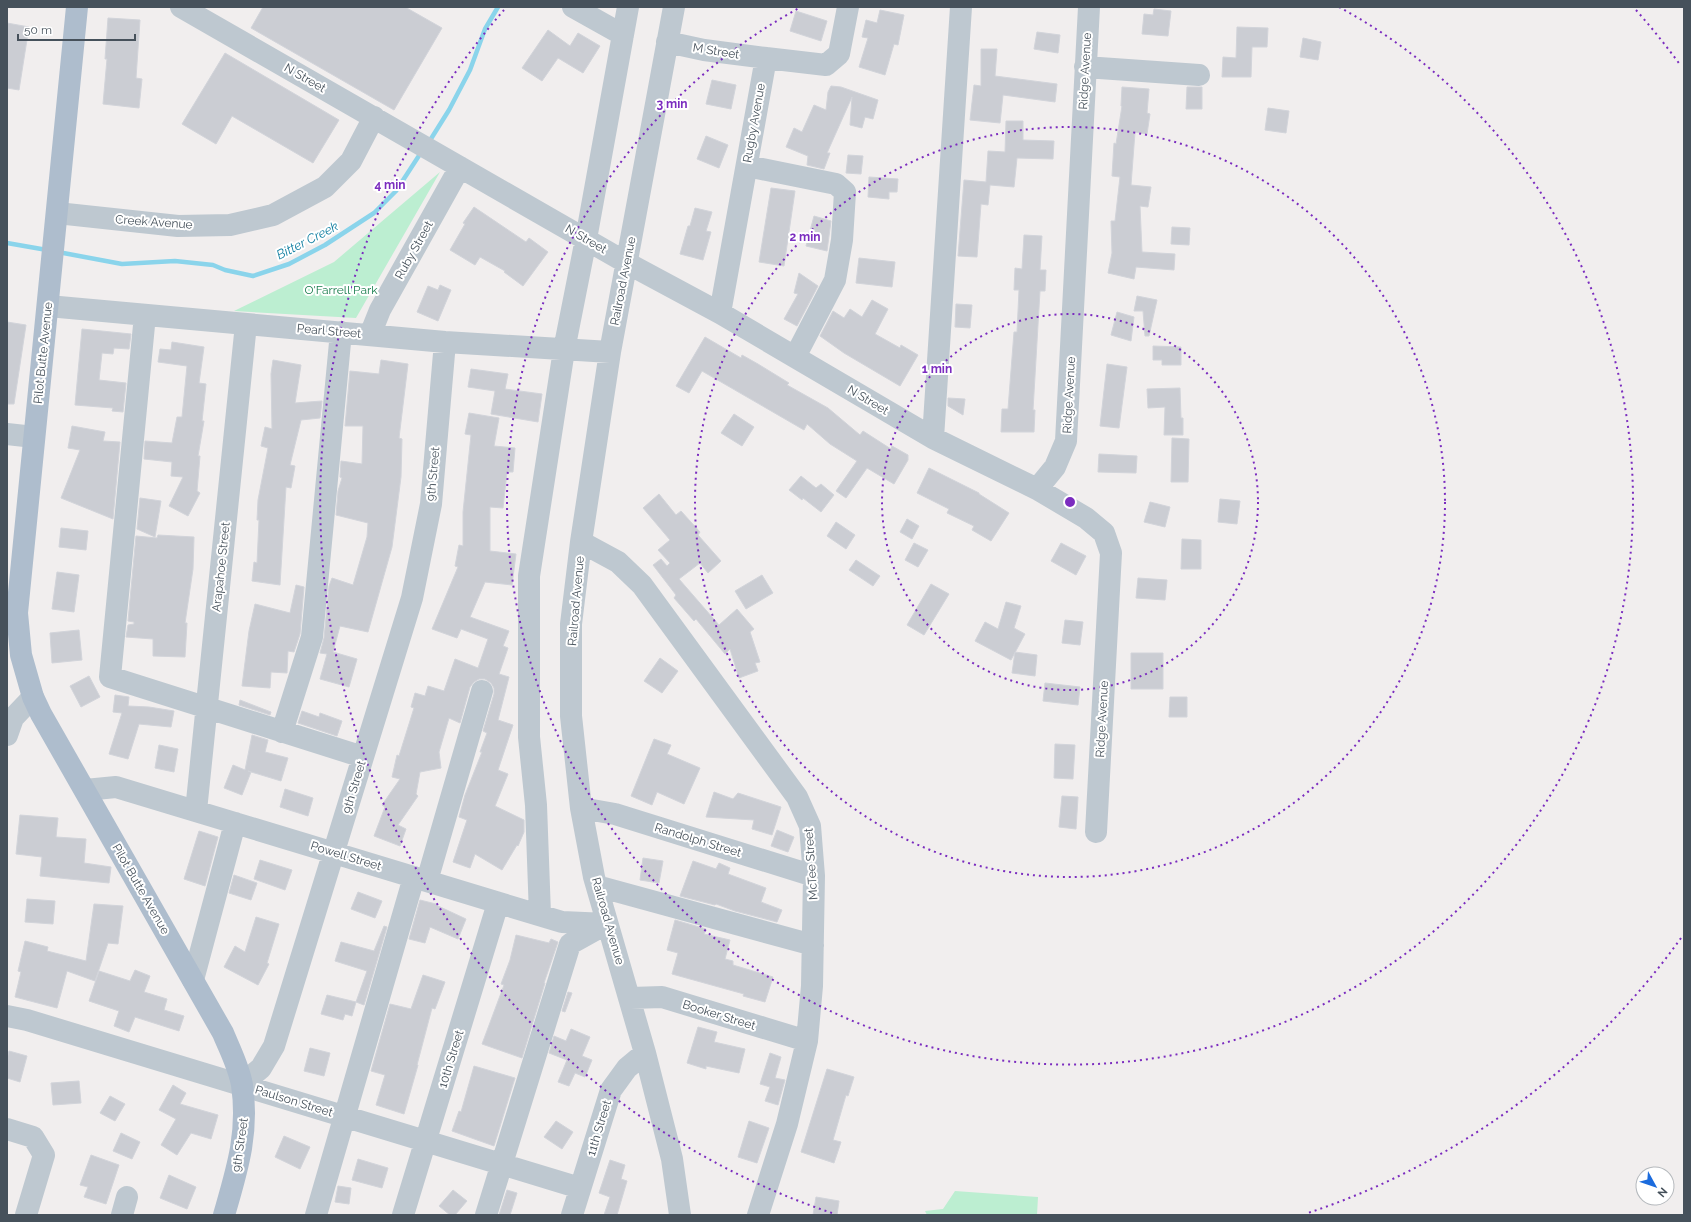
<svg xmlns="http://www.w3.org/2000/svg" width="1691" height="1222" viewBox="0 0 1691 1222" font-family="Raleway,sans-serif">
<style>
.green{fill:#bceed1}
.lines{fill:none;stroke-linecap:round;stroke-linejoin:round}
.stream{stroke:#8ad4eb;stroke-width:4.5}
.building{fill:#cbcdd3;stroke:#d2d4da}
.minor{stroke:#bec8d0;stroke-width:22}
.major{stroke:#aebdcd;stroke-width:22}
.ring{fill:none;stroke:#7b2cbf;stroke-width:2;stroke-dasharray:2 4}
.labels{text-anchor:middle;stroke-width:4;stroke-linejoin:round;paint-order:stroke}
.street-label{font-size:12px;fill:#46515b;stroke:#fff}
.park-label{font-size:12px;fill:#187c4c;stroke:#fff}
.water-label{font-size:13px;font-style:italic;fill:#0e7da0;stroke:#fff}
.centre{fill:#7b2cbf;stroke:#fff;stroke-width:2}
.ring-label{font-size:12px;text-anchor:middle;font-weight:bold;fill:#7b2cbf;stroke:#fff;stroke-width:4;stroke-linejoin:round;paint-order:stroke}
</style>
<rect width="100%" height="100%" fill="#f1eeee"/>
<!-- green -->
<path class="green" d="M440,172l-84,146 -122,-7 100,-49z
M955,1191l83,6 -1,18h-110l-2,-4 18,-2z"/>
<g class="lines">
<!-- stream -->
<path class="stream" d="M429,142l20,-32 21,-40 15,-41 13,-22
M7,243l40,7
M58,252l64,12 53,-3 38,4 12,5 28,6 36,-12 36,-19 49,-32 22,-22 26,-40"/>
</g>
<!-- building -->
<path class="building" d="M263,7h142l37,21 -48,82 -143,-82z
M1154,9l17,2 -3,25 -26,-2 2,-20 9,1z
M880,10l24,5 -6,30 -4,-1 -9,31 -26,-8 9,-29 -6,-1 4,-17 11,3z
M796,11l31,10 -6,20 -31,-10z
M108,18l32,2 -4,58 6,1 -3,29 -36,-4 4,-45h-2z
M7,23l22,4 -10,63 -12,-2z
M1237,27l31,1 -1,19h-15l-1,30h-29l1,-20 13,1z
M548,30l22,16 8,-13 22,13 -17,27 -25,-15 -16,23 -20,-13z
M1037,32l23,3 -2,18 -24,-4z
M1303,38l18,4 -3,18 -18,-3z
M981,49h16l-2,27 62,8 -2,18 -52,-7 -3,28 -30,-3 4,-35 7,1z
M225,53l114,67 -26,43 -81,-47 -16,28 -34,-20z
M712,80l24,5 -5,24 -25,-5z
M831,86l10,1 37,13 -5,19 -8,-2 -3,11 -12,-3 2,-28 -25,56h3l-6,16 -17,-4 1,-9 -22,-9 8,-19 8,4 12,-27 12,5 2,-18z
M1122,87l27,2 -2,24 3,1 -3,20 -12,-2 -4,53 20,2 -3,20 -8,-1 2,46 33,2 -1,16 -38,-3 -2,12 -26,-6 4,-20 -1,-32h4l5,-44 -8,-1 2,-33 2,1 6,-38h-1z
M1187,87h15v22h-16z
M1268,108l21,3 -3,22 -21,-3z
M1006,121h17v19l31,1 -1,18 -36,-1 -3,29 -24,-2 -2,20 -7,-1 -4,53 -19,-1 6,-76 22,2 2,-31 17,1z
M706,136l22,9 -9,23 -22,-9z
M848,155l15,1 -2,18 -15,-1z
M869,177l29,2 -1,13h-8v7l-21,-2z
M771,188l24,3 -11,75 -25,-4z
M474,207l52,35 3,-4 19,14 -25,34 -19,-14 1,-1 -25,-14 -5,8 -25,-15 15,-26 -2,-1z
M695,208l17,4 -6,19 5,1 -8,28 -23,-6 8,-28h2z
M814,216l17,5 -4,30 -21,-5z
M1172,227l18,1 -1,17 -18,-1z
M1024,235l18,1 -2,34h6l-1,21h-5l-7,119h2l-1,22h-33l1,-23h6l6,-77h3l2,-42h-5l1,-22 7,1z
M859,258l36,4 -3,25 -36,-4z
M799,273l19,13 -21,40 -13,-7 14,-25 -4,-1z
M440,285l11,5 -13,31 -21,-9 11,-26 10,4z
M1137,296l20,4 -8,36h-4l-2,-25h-9z
M872,300l16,9 -13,25 25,14 1,-3 17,10 -18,31 -56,-33 -24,-17 13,-25 11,7 6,-9 12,8z
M956,304l16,1 -2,23 -15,-1z
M1117,312l17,5 -3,24 -20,-6z
M7,322l19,3 -12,79h-7z
M82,329l49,5 -2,15 -15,-1 -1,6 -11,-1 -3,27 27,3 -3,29 -11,-1 1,-3 -38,-3z
M705,337l36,21 1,-3 16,9 31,19 -2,2 41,23 32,27 3,-4 28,18 1,-3 16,9v5l-14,24 -27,-16 -21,30 -10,-7 21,-30 -27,-17 -23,-20 -3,6 -102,-59 -13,22 -13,-7z
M172,342l32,5 -5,36 7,1 -4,37h2l-6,35h2l-3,35 3,2 -12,23 -19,-10 14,-29 -12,-1 1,-14 -28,-3 1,-18 27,2 5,-26h5l5,-51 -29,-4 2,-13 11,1z
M1153,346l28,1v18h-19v-5h-9z
M273,360l28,5 -6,38 27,-2 -2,17 -19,2 -11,45 5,1 -4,22 -5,-1 -6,98 -28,-4 2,-19 3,1 2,-43h-2l1,-20 10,-52 -7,-2 4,-19 7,2 -1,-55z
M381,360l27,4 -9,74 3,1 -1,38 -9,70 -24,85 -28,-6 -7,26 24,7 -8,28 -29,-8 7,-25 -7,-1 4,-15 5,-52 3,-8 21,7 14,-48 1,-14 -32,-8 2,-24 4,-13 -2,-1 1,-16 21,3 1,-38h-18l5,-55 29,3z
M1107,364l20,3 -8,61 -19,-2z
M471,369l37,5 -3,15 37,5 -4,28 -47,-8 4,-23 -27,-4z
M1180,388l1,30h2v17h-19l1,-28 -17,1 -1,-19z
M948,398l17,1 -2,16 -15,-9z
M469,413l30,5 -5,28 21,2 -2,24h-6l-4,36 -13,-1v44l26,3 -4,31 -27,-3 -15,35 39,14 -6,15 5,2 -9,26 10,3 -11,43 15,5 -15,45 10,4 -13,32 29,14v12l-6,14 -1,-1 -15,25 -27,-16 -5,14 -17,-6 14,-42 -8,-3 6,-22 17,-43h-2l7,-19 -4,-2 11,-37v-6l-3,-5 -6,-4h-6l-5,3 -4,5 -10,36 -11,-5 -10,34 2,16 -21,4 -4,22 2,2 -20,29 8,4 -6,17 -26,-10 11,-29 -3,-2 18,-26 -8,-2 5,-22 2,1 15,-48 -3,-1 4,-14 10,3 3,-10 16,5 11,-32 23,9 10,-29 -27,-10 -4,9 -25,-9 26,-62 -3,-1 4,-21 4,1v-34l8,-77 -6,-1z
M734,414l20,13 -12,19 -21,-13z
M72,426l33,6 -2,9 17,1 -7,77 -52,-21 19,-48 -12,-2z
M1172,438l17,1 -1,43h-17z
M1099,454l38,2 -1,17 -38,-1z
M929,468l50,25v1l30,19 -18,28 -19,-11 2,-4 -27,-13 2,-4 -32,-16z
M801,476l15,12 5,-4 13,11 -13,17 -18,-14 -1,2 -13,-10z
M659,494l17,21 5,-4 19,21 -2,3 23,26 -13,12 -8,-10 -21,16 40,46 18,-16 17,20 -4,3 10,30 -5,1 3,8 -19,7 -9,-29 -5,5 -29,-35 -2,2 -20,-23 2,-3 -23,-30 8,-6 6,7 3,-3 -12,-13 12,-10 -27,-32z
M140,498l21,3 -6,36 -18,-8z
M1220,499l20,2 -3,23 -19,-2z
M1150,502l20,5 -5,20 -21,-5z
M907,519l12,7 -7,13 -12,-7z
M836,522l19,13 -9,14 -19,-13z
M61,528l27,3 -2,19 -27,-3z
M158,535l36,2 -1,32 -8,54h2l-2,34 -32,-1v-17l-27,-2 2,-12 6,-1v-2l-6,-1 8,-85 21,2z
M1182,539l19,1v29h-20z
M914,543l14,7 -10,17 -13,-7z
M1061,543l25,13 -10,19 -25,-14z
M856,560l24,16 -7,10 -24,-16z
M57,572l22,3 -5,37 -22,-3z
M762,575l11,18 -27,16 -11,-18z
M1138,578l29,2 -2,20 -29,-2z
M931,584l18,10 -25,41 -17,-10z
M296,585l8,2 -4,47 -6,18 -6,-1 -1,22 -16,-1 -1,16 -28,-2 7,-55 6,-27 35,9z
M1006,602l15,4 -7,22 11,6 -14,26 -36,-19 10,-19 13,7z
M1065,620l18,2 -3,23 -18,-2z
M79,630l3,30 -30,3 -2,-30z
M1015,652l22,3 -2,21 -23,-3z
M1131,653h32v36h-32z
M660,658l18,13 -16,22 -18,-12z
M89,676l11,21 -19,10 -11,-21z
M1045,683l35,4 -2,18 -35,-4z
M115,695l14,2 -1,9 21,1 25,4 -3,16 -32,-3 -11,35 -19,-5 13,-41 -9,-1z
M1170,697h17v20h-18z
M240,700l31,12 -1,3 -31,-10z
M302,711l17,6 1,-4 22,8 -5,15 -39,-13z
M252,735l16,5 -3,12 23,6 -7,23 -33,-10 3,1 -9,23 -18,-7 9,-23 12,5z
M654,739l17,6 -4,9 33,14 -16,36 -27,-12 -5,13 -21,-9z
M1055,744l20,1 -2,34 -19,-1z
M159,745l19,4 -4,23 -19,-4z
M285,789l28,9 -5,18 -28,-9z
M714,792l19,7 5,-6 43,14 -9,28 -20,-6 2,-9 -48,-3z
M1062,796l16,1 -2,32 -17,-2z
M20,815l38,3 -2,19 30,2 -2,24 27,4 -2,16 -69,-7 2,-19 -26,-3z
M777,830l17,7 -6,15 -17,-6z
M199,831l19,6 -13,49 -21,-7z
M643,858l20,3 -4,22 -19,-3z
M260,860l32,10 -7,20 -31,-11z
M693,861l23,8 3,-6 11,5 -2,6 38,14 -5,14 21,8 -5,12 -42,-11 -19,-7 -1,1 -35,-9z
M234,875l23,8 -6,17 -22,-7z
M358,892l24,9 -7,17 -24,-9z
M27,899l28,2 -2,23 -28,-2z
M420,900l16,4v1l30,14 -8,20 -28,-12 -5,16 -16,-4z
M94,904l29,2 -5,38 -10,-1 -13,38 -28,-10 -10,37 -42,-11 6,-25 -3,-1 7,-30 23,6 -1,4 39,10z
M256,917l23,7 -12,39 2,1 -11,21 -34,-18 11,-21 10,6z
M675,920l31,9 -2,5 26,6 -5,19 8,2v4l40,12 -8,25 -22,-6 1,-2 -72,-20 6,-21 -11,-3z
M384,926l3,1 -23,78 -8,-3 11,-31 -32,-10 6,-19 33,9z
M516,935l33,8 2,-4 7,3 -14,41h1l-23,75 -40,-14 22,-59 -3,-1 9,-24z
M135,970l15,6 -6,16 23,7 -3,11 20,6 -5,15 -44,-14 -6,15 -15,-6 5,-15 -30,-10 10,-30 31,10z
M423,975l22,7 -10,27 -3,-1 -15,57h1l-14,49 -28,-9 9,-30 -14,-4 19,-67 21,5z
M568,992l4,1 -7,19 -3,-1z
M327,995l29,7 -4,14 -7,-2 -2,6 -22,-6z
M698,1027l19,5 -3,10 31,7 -6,24 -33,-7v3l-19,-6z
M571,1029l19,8 -8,19 10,4 -7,17 -10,-4 -6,13 -11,-4 9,-22 -18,-7 5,-17 12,5z
M310,1048l20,5 -6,23 -20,-5z
M9,1051l18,5 -7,26 -13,-4v-19z
M770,1053l11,4 -6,21 10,2 -7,25 -13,-4 5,-14 -10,-3z
M474,1066l41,12 -21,68 -42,-15 7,-20 2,1z
M827,1069l27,8 -6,19 -2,-1 -13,45 8,2 -7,21 -33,-11z
M79,1081l2,22 -28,2 -2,-22z
M173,1085l13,8 -6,11 38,11 -7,24 -20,-6 -14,22 -16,-10 15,-26 -17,-9z
M110,1096l15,8 -10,17 -15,-8z
M556,1121l17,11 -11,17 -18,-12z
M749,1121l20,7 -12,35 -19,-6z
M121,1133l19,9 -8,17 -19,-8z
M284,1136l26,11 -10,22 -25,-12z
M91,1155l28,10 -13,39 -22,-7 4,-10 -8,-2z
M358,1159l30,9 -6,20 -30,-8z
M610,1160l15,5 -4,14 6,2 -10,34h-13l6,-18 -11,-4z
M169,1175l27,12 -9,22 -27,-11z
M338,1186l13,2 -2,16 -14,-2z
M453,1190l14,11 -12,14h-5l-11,-9z
M507,1190l10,3 -7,22h-11z
M816,1197l23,4 -2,14h-24z"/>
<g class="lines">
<!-- minor -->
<path class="minor" d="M181,7l446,256 93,50 213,125 104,51 49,29 18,15 7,20 -15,279
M573,7l50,28
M674,7l-64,345 -29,190 -10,82v92l10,92 13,69 51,176 27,106 8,56
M667,42l37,8 62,8
M1085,67l114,8
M747,166l89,18 9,8 -3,48 -7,40 -40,77
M57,213l121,13 52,-1 43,-10 52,-28 26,-26 23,-44
M48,306l397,36 165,10
M720,313l46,-255 60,7 13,-11 9,-47
M145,315l-35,362 253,80
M370,335l10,-25 80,-143
M7,434l27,3
M933,438l28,-431
M1037,489l18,-22 11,-26 23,-434
M581,542l37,20 24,23 155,212 13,29 4,50 -2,110 -5,55 -20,83 -29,91
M282,732l30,-95 29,-305
M7,735l6,-17 20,-21
M85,790l31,-3 446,135 45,2
M581,808l34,6 199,62
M196,811l50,-487
M427,881l55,-190
M597,886l216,59
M540,915l-4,-110 -7,-68v-161l35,-226 22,-111 42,-232
M193,980l42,-157
M631,998l31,-1 145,44
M7,1016l20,4 553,168
M242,1084l19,-16 13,-22 138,-448 19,-94 14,-162
M7,1129l26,8 11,18 -18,60
M122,1215l5,-18
M316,1215l98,-338
M403,1215l95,-312
M486,1215l84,-271 36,-20
M572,1215l39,-125 16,-22 18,-15"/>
<!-- major -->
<path class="major" d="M77,7l-60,606 4,42 12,42 8,17 182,319c7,17 16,34 19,52 7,48 -5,85 -18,130"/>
</g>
<!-- distance rings -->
<g class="ring">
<circle cx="1070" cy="502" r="188"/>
<circle cx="1070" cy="502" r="375"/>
<path d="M1339 7A563 563 0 1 1 801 7"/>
<path d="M1681 938A750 750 0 0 1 1308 1213M832 1213A750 750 0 0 1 504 10M1636 10A750 750 0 0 1 1681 66"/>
</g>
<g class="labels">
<!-- street labels -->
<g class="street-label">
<text transform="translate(716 51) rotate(9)" y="4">M Street</text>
<text transform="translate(1085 71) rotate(-87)" y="4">Ridge Avenue</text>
<text transform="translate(305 78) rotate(30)" y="4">N Street</text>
<text transform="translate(754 123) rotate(-80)" y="4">Rugby Avenue</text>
<text transform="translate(154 222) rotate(4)" y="4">Creek Avenue</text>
<text transform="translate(586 239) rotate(30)" y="4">N Street</text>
<text transform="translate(414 250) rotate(-61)" y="4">Ruby Street</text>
<text transform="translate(623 281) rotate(-79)" y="4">Railroad Avenue</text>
<text transform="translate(329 331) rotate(5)" y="4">Pearl Street</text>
<text transform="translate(43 353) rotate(-84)" y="4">Pilot Butte Avenue</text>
<text transform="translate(1069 395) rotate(-87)" y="4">Ridge Avenue</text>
<text transform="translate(868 400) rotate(31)" y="4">N Street</text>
<text transform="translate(433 474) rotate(-85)" y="4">9th Street</text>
<text transform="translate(221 567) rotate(-84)" y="4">Arapahoe Street</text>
<text transform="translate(576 601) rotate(-85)" y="4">Railroad Avenue</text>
<text transform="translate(1102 719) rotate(-87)" y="4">Ridge Avenue</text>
<text transform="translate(354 787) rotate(-73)" y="4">9th Street</text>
<text transform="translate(698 840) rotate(17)" y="4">Randolph Street</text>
<text transform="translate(346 856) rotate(17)" y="4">Powell Street</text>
<text transform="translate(811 864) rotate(-94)" y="4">McTee Street</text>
<text transform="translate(141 889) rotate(60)" y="4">Pilot Butte Avenue</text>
<text transform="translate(608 921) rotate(74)" y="4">Railroad Avenue</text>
<text transform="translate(719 1015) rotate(17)" y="4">Booker Street</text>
<text transform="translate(451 1059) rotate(-73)" y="4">10th Street</text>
<text transform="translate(294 1101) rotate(17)" y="4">Paulson Street</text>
<text transform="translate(599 1128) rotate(-73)" y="4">11th Street</text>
<text transform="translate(240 1145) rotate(-82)" y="4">9th Street</text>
</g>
<!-- park labels -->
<g class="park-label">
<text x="341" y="294">O'Farrell Park</text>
</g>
<!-- water labels -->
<g class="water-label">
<text transform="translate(307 240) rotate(-27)" y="5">Bitter Creek</text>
</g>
</g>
<circle cx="1070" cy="502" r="6" class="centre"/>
<g class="ring-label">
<text x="672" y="108">3 min</text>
<text x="390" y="189">4 min</text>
<text x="805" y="241">2 min</text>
<text x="937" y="373">1 min</text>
</g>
<!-- border -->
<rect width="1691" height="1222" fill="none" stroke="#46515b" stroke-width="16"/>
<!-- north arrow -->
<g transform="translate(1655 1186) rotate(130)"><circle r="19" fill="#ffffff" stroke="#b5b9bd"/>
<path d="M0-3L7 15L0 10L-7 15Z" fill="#1b6bdd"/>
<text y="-6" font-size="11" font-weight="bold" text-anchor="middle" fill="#46515b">N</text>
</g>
<!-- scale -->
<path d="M18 34v6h117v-6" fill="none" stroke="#46515b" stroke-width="2"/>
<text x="24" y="34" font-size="12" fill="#46515b" stroke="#ffffff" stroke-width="3" paint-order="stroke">50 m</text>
</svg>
